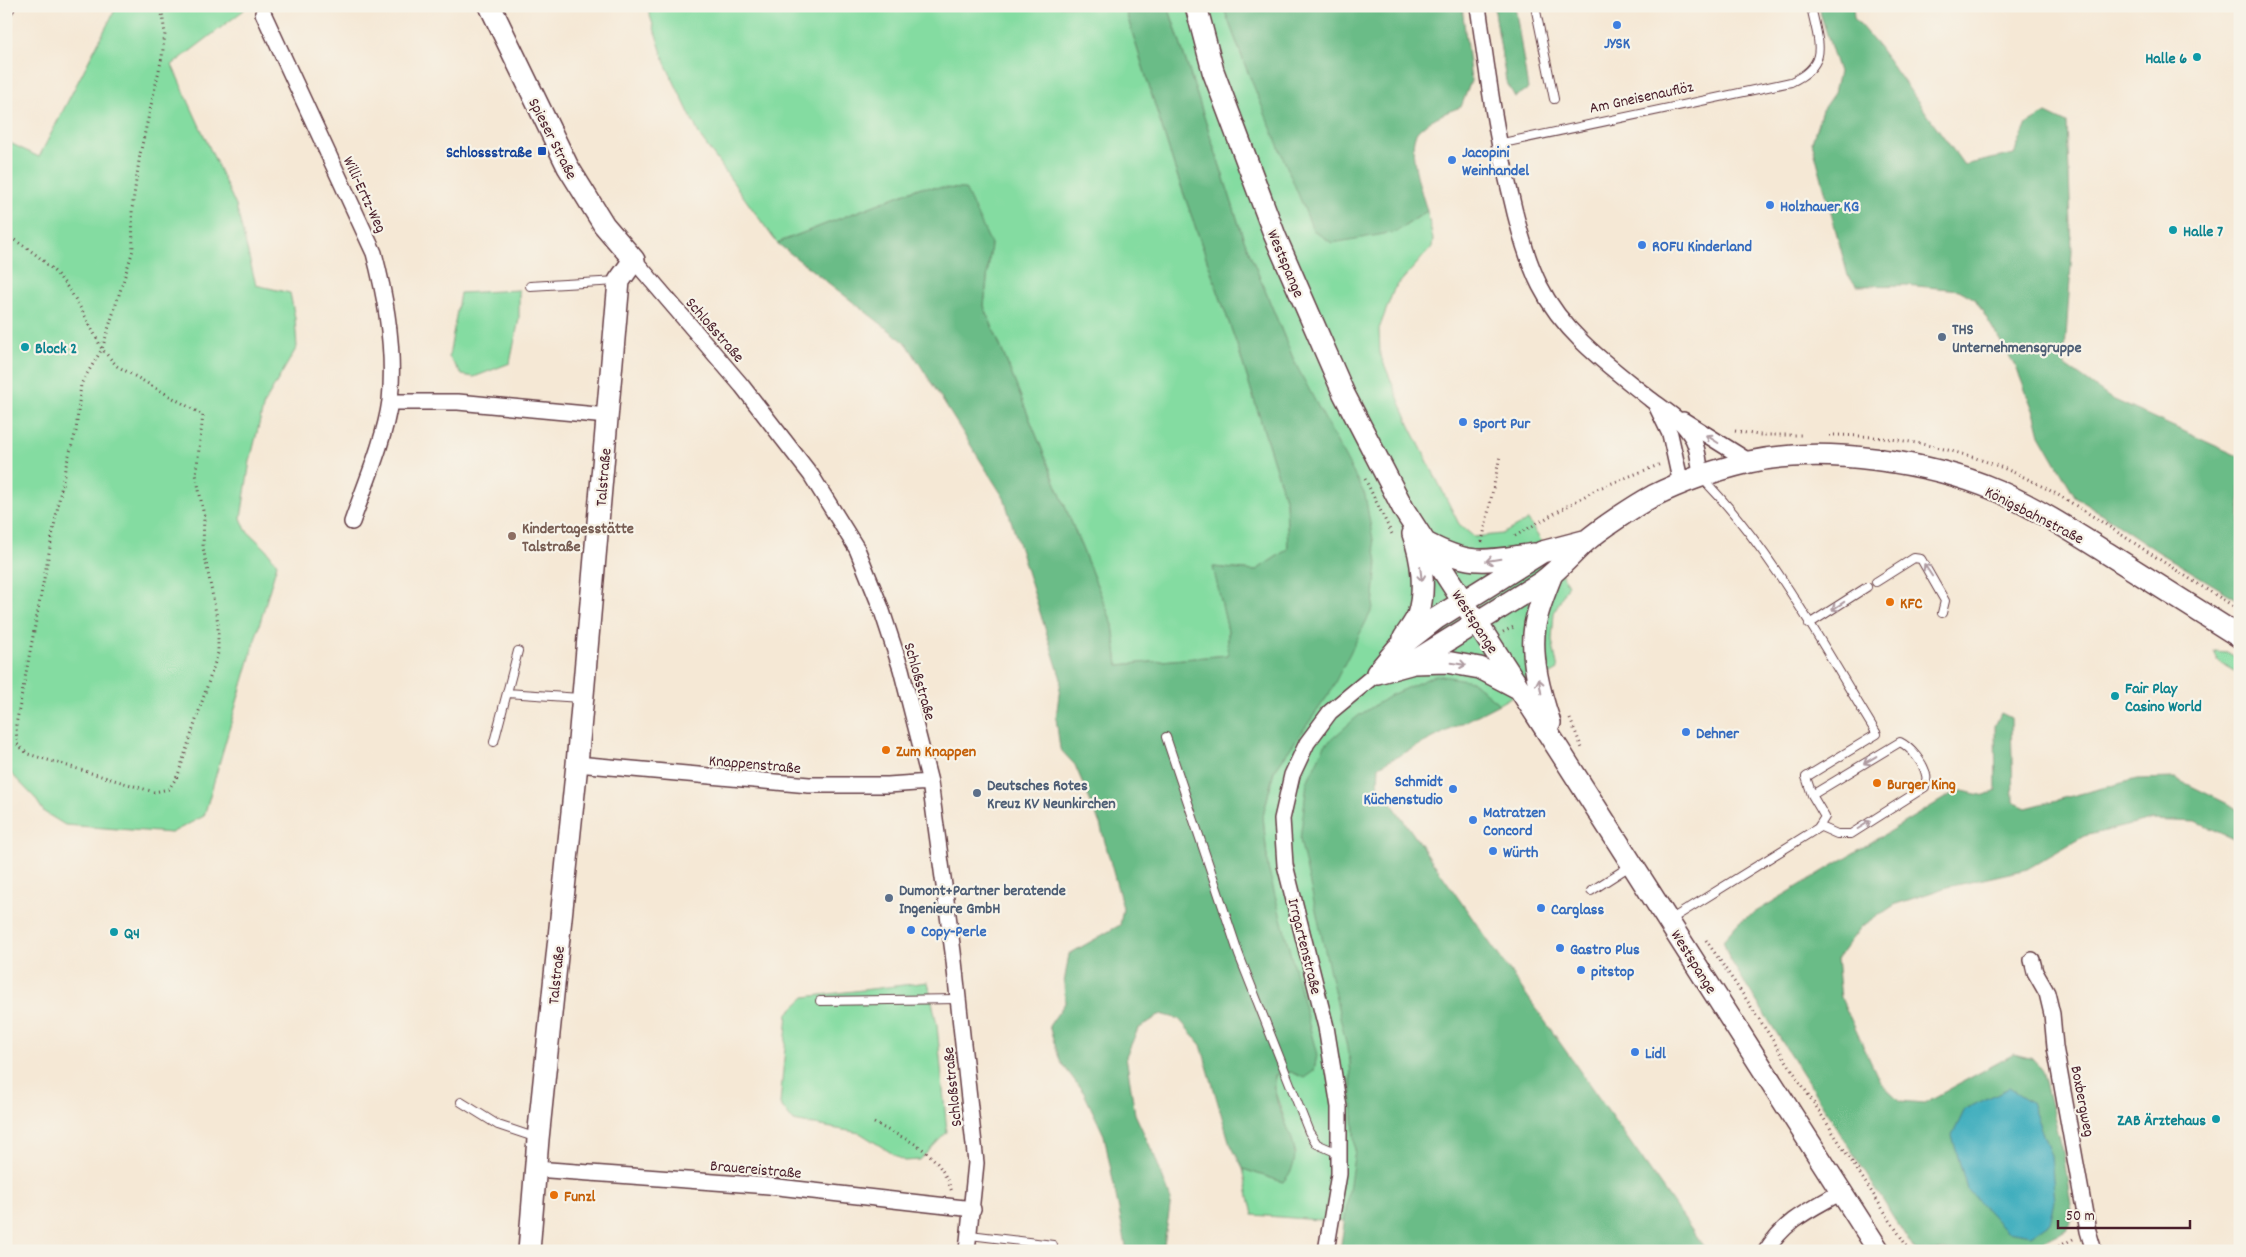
<svg xmlns="http://www.w3.org/2000/svg" width="2246" height="1257" viewBox="0 0 2246 1257" font-family="Dekko,sans-serif">
<style>
.green{fill:#84dca1;stroke:#677e66}
.forest{fill:#6bbc87;stroke:#5a6e59}
.water{fill:#40aebe;stroke:#456674}
.lines{fill:none;stroke-linecap:round;stroke-linejoin:round}
.lane-casing{stroke:#643d44;stroke-width:10}
.street-casing{stroke:#643d44;stroke-width:18}
.secondary-casing{stroke:#643d44;stroke-width:24}
.path{stroke:#643d44;stroke-width:3;stroke-dasharray:1 4;stroke-linecap:butt}
.lane{stroke:#fff;stroke-width:8}
.street{stroke:#fff;stroke-width:15}
.secondary{stroke:#fff;stroke-width:21}
.oneway{stroke:#ae9aa0}
.shop-dot{fill:#3f7fe0;stroke:#f7f3e8;stroke-width:2}
.culture-dot{fill:#0f9aa8;stroke:#f7f3e8;stroke-width:2}
.transit-dot{fill:#1a4fb4;stroke:#f7f3e8;stroke-width:2}
.service-dot{fill:#5c6f8a;stroke:#f7f3e8;stroke-width:2}
.education-dot{fill:#8d6e63;stroke:#f7f3e8;stroke-width:2}
.food-dot{fill:#e8710a;stroke:#f7f3e8;stroke-width:2}
.labels{text-anchor:middle;stroke-width:4.5;stroke-linejoin:round;paint-order:stroke}
.shop-label{font-size:16px;font-weight:bold;fill:#366cbe;stroke:#f7f3e8;text-anchor:start}
.culture-label{font-size:16px;font-weight:bold;fill:#0d838f;stroke:#f7f3e8;text-anchor:start}
.street-label{font-size:16px;fill:#4a1f2b;stroke:#f7f3e8}
.transit-label{font-size:16px;font-weight:bold;fill:#164399;stroke:#f7f3e8;text-anchor:end}
.service-label{font-size:16px;font-weight:bold;fill:#4e5e75;stroke:#f7f3e8;text-anchor:start}
.education-label{font-size:16px;font-weight:bold;fill:#785e54;stroke:#f7f3e8;text-anchor:start}
.food-label{font-size:16px;font-weight:bold;fill:#c56008;stroke:#f7f3e8;text-anchor:start}
</style>
<rect width="100%" height="100%" fill="#f7f3e8"/>
<filter id="ink" filterUnits="userSpaceOnUse"><feTurbulence type="fractalNoise" baseFrequency=".02" numOctaves="2"/><feDisplacementMap in="SourceGraphic" scale="10" xChannelSelector="R" yChannelSelector="G"/><feConvolveMatrix kernelMatrix="1 2 1 2 8 2 1 2 1" color-interpolation-filters="sRGB"/></filter>
<filter id="wash" filterUnits="userSpaceOnUse"><feTurbulence type="fractalNoise" baseFrequency=".0096" numOctaves="4" result="noise"/><feDisplacementMap in="SourceGraphic" scale="20" xChannelSelector="R" yChannelSelector="G"/><feGaussianBlur stdDeviation="1.12" result="paint"/><feColorMatrix in="noise" values="0 0 0 0 0 0 0 0 0 0 0 0 0 0 0 0 0 1.4 0 .05"/><feComposite in="paint" operator="in"/></filter>
<g filter="url(#wash)">
<rect width="100%" height="100%" fill="#f5e8d5"/>
<!-- green -->
<path class="green" d="M117,6h125l2,4 -72,55 64,141 20,79 34,8 5,25 2,29 -33,57 -14,57 -9,57 5,12 20,19 11,15 -73,252 -33,17 -106,-8 -21,-13 -9,-14 -29,-30v-627l33,16z
M647,6h477l50,160 64,182 48,153 2,48 -33,22 -41,-4 14,64v24l-110,10 -5,-40 -129,-319 7,-62 -70,-57 -144,56 -76,-105 -36,-75z
M1168,6h55l24,64 149,162 31,-21 6,28 -1,8 -38,42 -15,40 1,25 29,70 50,100 15,13 28,-3 26,-14 40,64 -14,29 -2,27 6,30 -59,34 -27,-23 -81,14 -60,277 19,89 5,89 -9,72 -93,-7 -10,-46 40,13 13,-29 -21,-61v-17l16,-3 -3,-121 -20,-83 -5,-52 11,-45 55,-77 -34,-331 -52,-126z
M519,290v29l-9,44 -36,14 -12,-2 -13,-18 11,-64z
M2214,651l12,1 14,7v15l-22,-13z
M928,982l9,43 10,107 -27,28 -16,1 -44,-28 -67,-12 -13,-17 8,-91 17,-16z"/>
<!-- forest -->
<path class="forest" d="M1124,6h44l75,231 52,126 70,132 12,67 -4,46 -44,86 -55,77 -11,45 5,52 49,187 -3,16 -10,7 -13,-6 -16,3c0,5 -1,11 0,16 4,33 37,60 8,91l-40,-13 -14,-28 -28,-96 -22,-26 -18,-5 -23,15 -12,27 9,58 20,43 16,43 -8,51h-36l-23,-116 -20,-42 -24,-32 -11,-35 16,-23 -1,-20 5,-29 51,-29 3,-17 -23,-84 -25,-59 -15,-16 -4,-31 5,-39 -57,-181 -97,-154 -130,-101 144,-56 44,2 26,55 -7,62 129,319 5,40 110,-10v-24l-15,-64 42,4 33,-22 -2,-48 -48,-153 -64,-182z
M1223,6h239l9,75 -10,26c-15,5 -34,13 -44,25 -11,15 5,62 10,79l-31,21 -64,11 -19,-13 -66,-160z
M1494,6h21l13,83 -13,8 -9,-16z
M1818,6h35l1,12 24,28 86,119 50,-11 13,-30 19,-11 21,10 5,128 -8,114 46,33 130,59v144l-83,-50 -82,-55 -35,-61 -5,-20 -19,-48 -41,-68 -16,-9 -53,-5 -49,1 -9,-10 -36,-134 10,-32 12,-17 5,-21z
M1436,675l36,6 27,23 -120,62 -1,18 325,462 6,5h-369l15,-101 -5,-89 -50,-221 7,-58 18,-37 33,-29 33,-21z
M2001,713l10,5 2,84 13,6 111,-29 38,-1 53,26 12,8v30l-44,-20 -45,-2 -67,16 -57,33 -79,18 -52,17 -35,23 -24,32 4,39 39,84 20,19 24,2 90,-49 19,5 9,12 21,80 10,67 -7,12 -41,21h-110l-186,-293 -6,-18 16,-18 219,-132 27,6 11,-5 -1,-65z"/>
<!-- water -->
<path class="water" d="M2009,1088l22,14 20,54 4,46 -5,20 -19,13 -25,-4 -39,-42 -15,-53 13,-27z"/>
</g>
<g filter="url(#ink)">
<g class="lines">
<defs>
<path id="lane" d="M1535,6l19,93
M1498,144l293,-62c40,-18 27,-40 20,-76
M530,286l88,-5
M1876,582l38,-24 7,1 24,42 -3,12
M1809,624l58,-37
M507,693l73,5
M1166,737l73,218 70,177 8,12 23,10
M494,742l24,-91
M1812,795l88,-53c10,5 24,21 26,33 1,3 0,8 -1,12l-74,47h-14l-18,-8
M1591,891l39,-25
M1670,920l148,-92 7,-11 -13,-22 -6,-18 71,-43c-54,-87 -103,-182 -175,-256
M820,1001l138,-2
M461,1102l37,23 39,13
M970,1235l83,10"/>
<path id="street" d="M1478,6c9,64 17,127 33,190 7,31 15,62 29,90 24,48 69,80 110,113 17,13 32,20 43,40 6,12 6,25 8,37
M6,8l1,-2
M263,13l111,240c13,49 21,98 16,148 -5,38 -25,84 -38,121
M634,260l108,126 69,89 46,74 24,59 20,61 29,113 23,170 23,211 -9,88
M390,402h68l149,14
M1655,403l15,31 11,50
M1683,420l67,42
M577,764l232,21h79l42,-3
M2032,960l3,12 12,21 5,21 3,33 33,184 6,20
M535,1169l234,17 204,23
M1326,1251l13,-77v-67l-13,-80 -41,-162 -3,-46 10,-44 15,-32 23,-31 47,-39
M1766,1251c20,-32 44,-41 75,-59"/>
<path id="secondary" d="M490,6l78,161 36,58 30,35 -15,21 -42,483 -39,375 -9,112
M1196,6l17,65 62,165 69,158 60,116 155,240 320,501
M1426,543c45,24 60,18 108,11
M1404,638c4,-7 11,-15 14,-23 8,-26 4,-56 -5,-81
M1414,663l32,-1 34,6 38,20
M1377,673l33,-9 132,-82c16,-12 29,-27 43,-40 15,-13 51,-37 68,-46 30,-15 63,-26 96,-34 74,-16 180,-1 249,29 38,17 74,40 109,62 45,28 89,56 133,84
M1377,673l20,-24 40,-31 105,-66 42,-11
M1550,723c-10,-30 -20,-65 -15,-98 3,-17 10,-34 17,-51"/>
</defs>
<!-- lane casing -->
<use href="#lane" class="lane-casing"/>
<!-- street casing -->
<use href="#street" class="street-casing"/>
<!-- secondary casing -->
<use href="#secondary" class="secondary-casing"/>
<!-- path -->
<path class="path" d="M6,235c56,32 68,59 96,114l-21,35 -5,47 -11,38 -49,256 1,19 11,10 126,38 15,-3 9,-14 40,-122v-30l-15,-76 1,-31 -8,-42 7,-59 -86,-49 -15,-17 31,-99 -1,-41 8,-55 22,-97 3,-23 -4,-28
M1735,431l23,4h45
M1829,435c59,0 119,11 174,33 45,18 85,45 125,71 37,24 74,48 112,71
M1365,479l28,57
M1515,536l82,-47 64,-25
M1482,542l18,-86
M1503,632l13,-6
M1570,719l12,29
M1706,940l42,62 162,249
M874,1123c38,20 63,25 78,69
M2050,1251l25,-13"/>
<!-- lane -->
<use href="#lane" class="lane"/>
<!-- street -->
<use href="#street" class="street"/>
<!-- secondary -->
<use href="#secondary" class="secondary"/>
</g>
<!-- one-way arrows -->
<defs><path id="oneway-shaft" d="M-6 0H5M1.5-3L5.5 0L1.5 3" fill="none" stroke-width="1.6" stroke-linecap="round" stroke-linejoin="round" transform="scale(1.25)"/></defs>
<g class="oneway">
<use href="#oneway-shaft" transform="translate(1712 439) rotate(-148)"/>
<use href="#oneway-shaft" transform="translate(1493 560) rotate(171)"/>
<use href="#oneway-shaft" transform="translate(1928 570) rotate(-123)"/>
<use href="#oneway-shaft" transform="translate(1421 574) rotate(83)"/>
<use href="#oneway-shaft" transform="translate(1838 606) rotate(147)"/>
<use href="#oneway-shaft" transform="translate(1459 664) rotate(9)"/>
<use href="#oneway-shaft" transform="translate(1540 686) rotate(-100)"/>
<use href="#oneway-shaft" transform="translate(1870 760) rotate(149)"/>
<use href="#oneway-shaft" transform="translate(1864 825) rotate(-32)"/>
</g>
</g>
<!-- markers -->
<g class="shop-dot">
<circle cx="1617" cy="25" r="5"/>
<circle cx="1452" cy="160" r="5"/>
<circle cx="1770" cy="205" r="5"/>
<circle cx="1642" cy="245" r="5"/>
<circle cx="1463" cy="422" r="5"/>
<circle cx="1686" cy="732" r="5"/>
<circle cx="1453" cy="789" r="5"/>
<circle cx="1473" cy="820" r="5"/>
<circle cx="1493" cy="851" r="5"/>
<circle cx="1541" cy="908" r="5"/>
<circle cx="911" cy="930" r="5"/>
<circle cx="1560" cy="948" r="5"/>
<circle cx="1581" cy="970" r="5"/>
<circle cx="1635" cy="1052" r="5"/>
</g>
<g class="culture-dot">
<circle cx="2197" cy="57" r="5"/>
<circle cx="2173" cy="230" r="5"/>
<circle cx="25" cy="347" r="5"/>
<circle cx="2115" cy="696" r="5"/>
<circle cx="114" cy="932" r="5"/>
<circle cx="2216" cy="1119" r="5"/>
</g>
<rect class="transit-dot" x="537" y="146" width="10" height="10" rx="2.5"/>
<g class="service-dot">
<circle cx="1942" cy="337" r="5"/>
<circle cx="977" cy="793" r="5"/>
<circle cx="889" cy="898" r="5"/>
</g>
<circle class="education-dot" cx="512" cy="536" r="5"/>
<g class="food-dot">
<circle cx="1890" cy="602" r="5"/>
<circle cx="886" cy="750" r="5"/>
<circle cx="1877" cy="783" r="5"/>
<circle cx="554" cy="1195" r="5"/>
</g>
<g class="labels">
<!-- shop labels -->
<g class="shop-label">
<text x="1617" y="48" text-anchor="middle">JYSK</text>
<text x="1462" y="157">Jacopini<tspan x="1462" dy="18">Weinhandel</tspan></text>
<text x="1780" y="211">Holzhauer KG</text>
<text x="1652" y="251">ROFU Kinderland</text>
<text x="1473" y="428">Sport Pur</text>
<text x="1696" y="738">Dehner</text>
<text x="1443" y="786" text-anchor="end">Schmidt<tspan x="1443" dy="18">Küchenstudio</tspan></text>
<text x="1483" y="817">Matratzen<tspan x="1483" dy="18">Concord</tspan></text>
<text x="1503" y="857">Würth</text>
<text x="1551" y="914">Carglass</text>
<text x="921" y="936">Copy-Perle</text>
<text x="1570" y="954">Gastro Plus</text>
<text x="1591" y="976">pitstop</text>
<text x="1645" y="1058">Lidl</text>
</g>
<!-- culture labels -->
<g class="culture-label">
<text x="2187" y="63" text-anchor="end">Halle 6</text>
<text x="2183" y="236">Halle 7</text>
<text x="35" y="353">Block 2</text>
<text x="2125" y="693">Fair Play<tspan x="2125" dy="18">Casino World</tspan></text>
<text x="124" y="938">Q4</text>
<text x="2206" y="1125" text-anchor="end">ZAB Ärztehaus</text>
</g>
<!-- street labels -->
<g class="street-label">
<text transform="translate(1641 96) rotate(-12)" y="6">Am Gneisenauflöz</text>
<text transform="translate(554 138) rotate(63)" y="6">Spieser Straße</text>
<text transform="translate(366 194) rotate(65)" y="6">Willi-Ertz-Weg</text>
<text transform="translate(1287 263) rotate(67)" y="6">Westspange</text>
<text transform="translate(716 329) rotate(49)" y="6">Schloßstraße</text>
<text transform="translate(602 477) rotate(-85)" y="6">Talstraße</text>
<text transform="translate(2035 514) rotate(27)" y="6">Königsbahnstraße</text>
<text transform="translate(1476 621) rotate(57)" y="6">Westspange</text>
<text transform="translate(921 681) rotate(74)" y="6">Schloßstraße</text>
<text transform="translate(755 763) rotate(5)" y="6">Knappenstraße</text>
<text transform="translate(1306 946) rotate(76)" y="6">Irrgartenstraße</text>
<text transform="translate(1695 961) rotate(58)" y="6">Westspange</text>
<text transform="translate(555 975) rotate(-84)" y="6">Talstraße</text>
<text transform="translate(951 1087) rotate(-96)" y="6">Schloßstraße</text>
<text transform="translate(2084 1101) rotate(79)" y="6">Boxbergweg</text>
<text transform="translate(756 1168) rotate(5)" y="6">Brauereistraße</text>
</g>
<!-- transit labels -->
<g class="transit-label">
<text x="532" y="157">Schlossstraße</text>
</g>
<!-- service labels -->
<g class="service-label">
<text x="1952" y="334">THS<tspan x="1952" dy="18">Unternehmensgruppe</tspan></text>
<text x="987" y="790">Deutsches Rotes<tspan x="987" dy="18">Kreuz KV Neunkirchen</tspan></text>
<text x="899" y="895">Dumont+Partner beratende<tspan x="899" dy="18">Ingenieure GmbH</tspan></text>
</g>
<!-- education labels -->
<g class="education-label">
<text x="522" y="533">Kindertagesstätte<tspan x="522" dy="18">Talstraße</tspan></text>
</g>
<!-- food labels -->
<g class="food-label">
<text x="1900" y="608">KFC</text>
<text x="896" y="756">Zum Knappen</text>
<text x="1887" y="789">Burger King</text>
<text x="564" y="1201">Funzl</text>
</g>
</g>
<!-- margin -->
<rect width="2246" height="1257" fill="none" stroke="#f7f3e8" stroke-width="25"/>
<!-- scale -->
<path d="M2058 1220v8h132v-8" fill="none" stroke="#4a1f2b" stroke-width="2.5"/>
<text x="2066" y="1220" font-size="15" fill="#4a1f2b" stroke="#f7f3e8" stroke-width="4" paint-order="stroke">50 m</text>
</svg>
